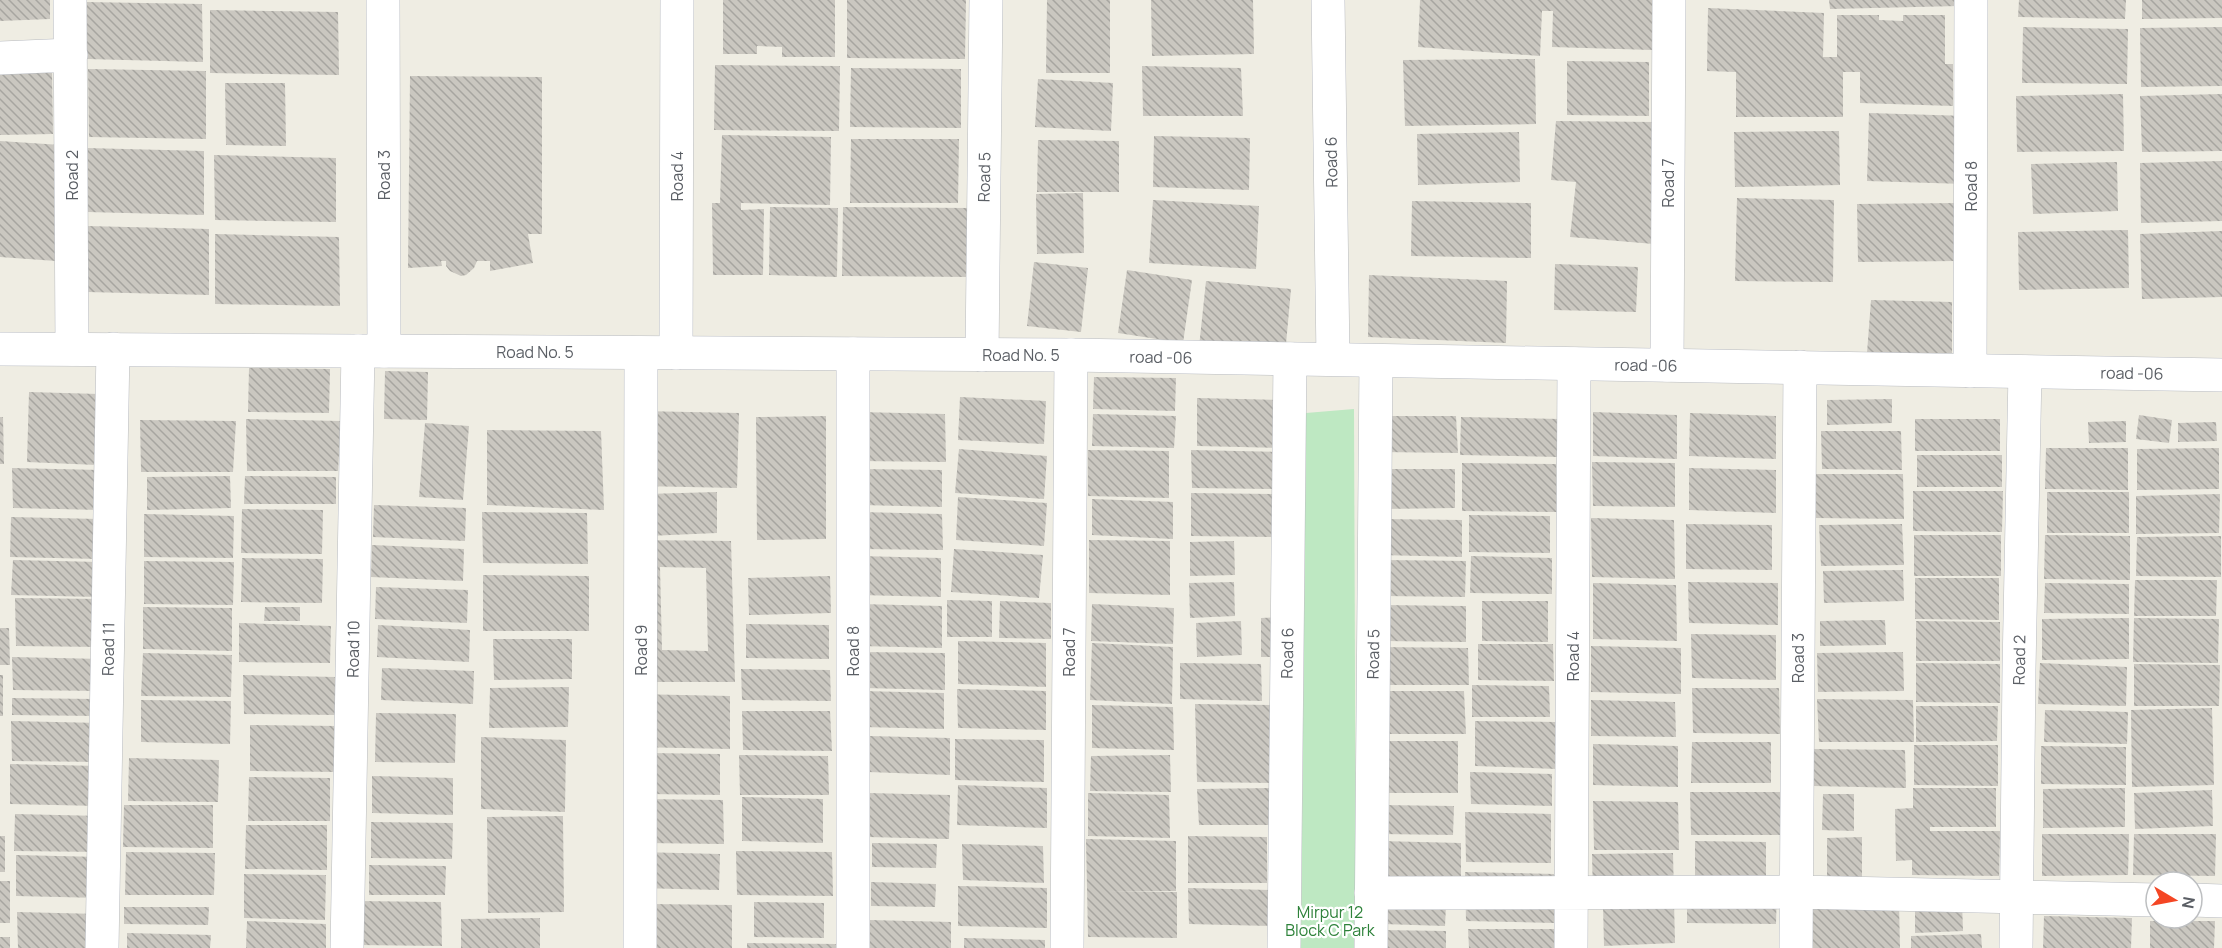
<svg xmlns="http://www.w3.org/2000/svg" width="2222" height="948" viewBox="0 0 2222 948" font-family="Manrope,sans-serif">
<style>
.green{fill:#bee8c2}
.building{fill:url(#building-back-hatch);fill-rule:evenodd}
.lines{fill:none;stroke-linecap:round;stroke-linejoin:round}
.street-casing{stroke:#b8bbc0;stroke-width:34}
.secondary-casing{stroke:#b9bcc2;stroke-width:34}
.street{stroke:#fff;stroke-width:33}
.secondary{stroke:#fff;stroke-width:33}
.labels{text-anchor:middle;stroke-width:4.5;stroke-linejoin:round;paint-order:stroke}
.street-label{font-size:16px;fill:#5b5f65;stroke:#fff}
.park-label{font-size:16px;fill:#2e823a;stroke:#fff}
</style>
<defs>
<pattern id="building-back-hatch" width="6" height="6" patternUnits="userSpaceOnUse" patternTransform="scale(1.5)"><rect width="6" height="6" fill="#cac7c0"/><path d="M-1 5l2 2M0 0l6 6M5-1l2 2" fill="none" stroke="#a7a5a0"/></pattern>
</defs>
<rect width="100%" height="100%" fill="#efede3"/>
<!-- green -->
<path class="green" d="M1354,409l2,539h-55l5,-535z"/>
<!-- building -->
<path class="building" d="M0,0h50v19l-50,2z
M723,0h112v57h-53v-10l-25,-1v8h-34z
M847,0h119l-1,59 -118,-1z
M1047,0h63v73h-64z
M1151,0h102l1,54 -102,2z
M1420,0h234l-2,50 -100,-3 1,-36h-11l-2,45 -122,-9z
M1829,0h130v6l-129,3z
M2019,0h107l-1,19 -107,-2z
M2142,0h80v18l-80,1z
M85,2l117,2 1,58 -117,-3z
M1708,8l116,5 -1,44h14v-42h42v5l24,1v-6h42v49h8v42l-93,-3v-31h-17v45h-107v-45l-29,-1z
M210,10l128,2 1,63 -129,-2z
M2023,27l105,2 -1,55 -105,-1z
M2222,27v59l-81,1 -1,-59z
M1535,59l1,65 -131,2 -2,-66z
M1567,61l82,1v54l-82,-1z
M715,65l125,1 -1,65 -125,-1z
M1142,66l99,2 2,48h-100z
M851,68l110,1v59l-111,-1z
M88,69l118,2v68l-117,-2z
M52,70l1,64 -53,1v-64z
M410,76l132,1v157h-14l5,29 -43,8v-10h-13l-3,7 -8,7 -5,1 -11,-5 -4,-5v-5h-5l1,5 -34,2z
M1038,79l75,4 -2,48 -76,-4z
M225,83h60l1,63 -60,-1z
M2123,94l1,57 -107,1 -1,-56z
M2222,94v57l-80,1 -2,-56z
M1869,113l98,3 -2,68 -98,-3z
M1556,121l98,1v122l-84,-7 6,-55 -25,-2z
M1839,131l1,54 -105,2 -1,-55z
M1519,132l1,50 -102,3 -1,-51z
M722,135l109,2 -1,68 -89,-2v7l23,-1 -1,66h-50l-1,-72h8z
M1154,136l96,2 -1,52 -96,-3z
M851,139h108l-1,64h-108z
M1038,140l81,1v51h-82z
M0,141l61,4 -5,116 -56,-4z
M86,148l118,3v64l-117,-3z
M214,155l122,3v64l-121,-2z
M2222,161v60l-81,2 -1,-60z
M2117,162l1,49 -85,3 -2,-50z
M1083,193l1,60 -47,1 -1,-60z
M1737,198l97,2 -1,82 -98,-1z
M1153,200l106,6 -3,63 -107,-6z
M1412,201l119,2v55l-120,-2z
M1957,203l1,58 -100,1 -1,-58z
M770,207l68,1 -1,69 -68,-2z
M843,207l126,1v69l-127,-1z
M87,226l122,3v66l-122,-3z
M2128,230l1,58 -110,2 -1,-58z
M2222,231v66l-80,2 -2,-65z
M215,234l124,3 1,69 -125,-2z
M1034,262l54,6 -7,64 -54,-6z
M1555,264l83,3 -2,45 -82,-2z
M1127,270l65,10 -9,63 -65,-10z
M1369,275l138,6 -1,62 -138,-6z
M1206,281l85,8 -6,66 -86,-8z
M1871,300l81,2v51h-85z
M249,368l81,1 -1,44 -81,-1z
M385,371l43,1 -1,48 -43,-1z
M1094,377l82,1 -1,33 -82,-2z
M29,392l70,2 -2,71 -70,-3z
M960,397l86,4 -2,43 -86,-4z
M1197,398l81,2 1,48 -82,-2z
M1892,399v24l-65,2v-25z
M640,411l99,2 -2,75 -98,-2z
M859,412l86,2 1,48 -87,-1z
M1593,412l84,3v44l-84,-3z
M1690,413l86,3v43l-87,-3z
M1093,414l83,2 -2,32 -82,-2z
M2139,415l33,5 -3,23 -33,-4z
M826,416v123l-69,1 -1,-123z
M1381,416h75l2,37 -77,-1z
M0,417h3l1,47h-4z
M1461,417l99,2 -1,38 -99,-2z
M246,419l95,2 -3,50h-91z
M1915,419h85v32h-85z
M140,420l96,1 -3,51h-92z
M2126,421v21l-37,1 -1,-21z
M2216,422l1,19 -39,1v-19z
M425,423l44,3 -6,74 -44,-3z
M487,430l114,1 3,79 -117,-5z
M1821,431h80l1,39 -80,-1z
M2046,448h82v42l-83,-1z
M2219,448v41l-82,1v-41z
M959,449l88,7 -3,43 -89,-6z
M1088,450l81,1v47l-81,-2z
M1191,450l88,2v37l-87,-1z
M1917,455h85v32h-85z
M1592,462l83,1v44l-82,-1z
M1462,463l94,1 1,48 -95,-1z
M12,468l89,2v40l-88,-2z
M1689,468l87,2v43l-87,-3z
M861,469l81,1v37l-81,-2z
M1382,469h73v39l-72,1z
M1815,474h88l1,45 -89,-1z
M230,476l1,32 -84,2v-33z
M245,476l91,1v27h-92z
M1913,491h90l-1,41 -89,-1z
M717,492v41l-69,3 -2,-42z
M2047,492h82v41h-82z
M1191,493l87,1 -1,43 -86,-1z
M2220,494l-1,39 -83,1v-38z
M958,497l89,6 -3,43 -88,-6z
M1092,499l81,3v37l-81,-4z
M374,505l92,3 -1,33 -92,-4z
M242,509l81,1 -1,44 -81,-1z
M482,512l105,1 1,51 -105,-1z
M861,512l81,2 1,36 -82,-1z
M144,514l90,2 -1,42 -89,-1z
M1469,515l81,1v37l-81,-1z
M11,517l88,2v40l-89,-2z
M1591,518l83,2 1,59 -83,-2z
M1381,519l81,1v37l-82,-2z
M1686,524l86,1v45l-86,-1z
M1902,524l2,41 -83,1 -2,-41z
M1914,535h87v41h-87z
M2045,535l85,1v44l-86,-1z
M2221,536v41l-85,-1 1,-39z
M635,540l96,1 4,141h-97zM660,567l46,1 2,83 -46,-1z
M1089,540l81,1v54l-81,-2z
M1234,541l1,34 -45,1v-34z
M372,545l92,4 -1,32 -92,-4z
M954,549l89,6 -4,43 -88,-6z
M859,556l82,2v39l-82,-2z
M1471,556l81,2v36l-82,-1z
M242,558l81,1 -1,44 -81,-1z
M13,560l87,2 -1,35 -88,-2z
M1384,560l82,1 -1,36 -81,-1z
M144,561l90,1 -1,43 -89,-1z
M1903,570l1,31 -80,2 -1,-32z
M483,575l106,1v55h-106z
M830,576l1,37 -82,2 -1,-37z
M1915,578h84v42l-84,-1z
M2135,580h82l-1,36h-82z
M1234,582l1,34 -45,2 -1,-35z
M1688,582l90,1v42l-89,-2z
M1593,583l83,2 1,56 -84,-2z
M2045,583l84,1v30l-85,-1z
M376,587l92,3 -1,33 -92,-4z
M15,598l86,1v48l-85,-1z
M947,600l45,1v36h-45z
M1000,601l51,2v36l-52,-1z
M1482,601h66v41l-66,-1z
M860,604l82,2v42l-82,-2z
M1092,604l82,4 -1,36 -82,-3z
M1383,605l83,1v36l-83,-1z
M143,607l89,1v43l-89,-2z
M265,607h35v14h-36z
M1284,617l1,40h-24v-39z
M2129,618v41l-87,1v-41z
M2134,618l85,1 -1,44 -85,-1z
M1885,620l1,25 -66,1v-25z
M1241,621l1,34 -45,2 -1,-34z
M1916,621l84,1v39h-84z
M239,623l92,3 -1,37 -91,-1z
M746,624l83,1v34l-83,-1z
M378,625l92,5 -1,32 -92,-5z
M0,628h9l1,37h-10z
M1691,634l85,1v45l-84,-2z
M493,639h79v40l-78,1z
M958,641l88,2v44l-88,-3z
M1092,643l81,4 -1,57 -82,-4z
M1478,644h75l1,37 -76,-1z
M1591,646l90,2v46l-90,-2z
M1380,647l88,1 1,37h-88z
M863,652l82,1v37l-81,-2z
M1903,652l1,39 -86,1 -1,-39z
M143,653l89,2 -1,42 -90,-1z
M12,657l91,2 -3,32 -87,-1z
M1180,663l81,1 1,37 -82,-2z
M1916,663l84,1v39l-84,-1z
M2040,663l87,4 -1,39 -88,-2z
M2134,664l86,1 -1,41h-85z
M382,668l92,3 -1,33 -92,-4z
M741,669l89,1 1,31 -89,-1z
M0,675h3v41h-3z
M243,675l93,2 -1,38 -91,-1z
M1472,685l77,1 1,31h-78z
M569,687l-1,40 -79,1 1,-40z
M1692,688h87l1,46 -87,-1z
M957,689l89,2v39l-88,-2z
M862,691l82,2v36l-81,-2z
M1381,691h83l2,43h-84z
M634,694l96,2v53l-96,-2z
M12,698l84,1 -1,17 -83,-1z
M1817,699l96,1 1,42h-95z
M141,700l90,1 -1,43 -89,-2z
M1591,700l84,2 1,35 -85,-1z
M1195,704l84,1 2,78 -84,-1z
M1092,705l81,2 1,43 -82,-2z
M1916,706h82l-1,35 -81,1z
M2212,708l2,77 -82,2 -1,-77z
M2045,710l83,2 -1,32 -83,-2z
M742,711h88l2,40 -89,-1z
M376,713l80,1 -1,49 -80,-1z
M11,721l89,2 1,39 -89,-1z
M1475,721l81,1 1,47 -82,-3z
M250,725l88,1v46l-88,-1z
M869,736l81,2v37l-82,-3z
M481,737l85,3 -1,72 -84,-3z
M955,739l89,1v42l-89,-2z
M1382,741h76v52h-76z
M1692,742h79v41h-80z
M1593,744l85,2v41l-85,-2z
M1914,745h84v41l-84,-1z
M2041,746l85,1v38l-85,-1z
M1812,749l93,1 1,38 -93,-2z
M649,753l71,1v41l-71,-1z
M739,755l89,1 1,39h-89z
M1170,755l1,37 -81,-1 1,-35z
M129,758l90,2 -1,42 -90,-1z
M10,764l89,2v40l-89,-2z
M1470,772l82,2v32l-81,-2z
M372,776l81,2v37l-81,-2z
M249,777l81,1v43h-82z
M958,785l89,3v40l-90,-3z
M1279,788l1,37h-81l-2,-36z
M1913,788h83v39h-66v4h70l-1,45 -87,-1v-15l-16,1 -1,-52 18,-1z
M2125,788v39l-82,1v-39z
M2212,790l1,36 -78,3 -1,-36z
M1690,792h90l1,43h-90z
M868,793l82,2 -1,44 -81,-2z
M1088,793l81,2 1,43 -82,-2z
M1823,794h31v37l-32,-1z
M742,797l81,2v44l-81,-2z
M643,799l80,1 1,44 -80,-1z
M1593,801l85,1 1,48h-85z
M124,805h89v43l-90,-1z
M1381,805l73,1 -1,29 -73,-1z
M1465,812l86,2v49l-85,-1z
M15,814l86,2v36l-87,-1z
M563,816l1,96 -76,1 -1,-96z
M371,822l82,1 -1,36 -81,-1z
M246,825h81v45l-82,-1z
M2042,834h87l-1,41 -86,1z
M2134,834h82l-1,42 -82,-1z
M0,836h5v36h-5z
M1188,836l79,1v46h-79z
M1862,837v47l-35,1v-47z
M1086,839l90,2v50h-67l68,1v46l-89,-1z
M1380,841l81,2v36l-81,-2z
M1695,841l71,1v41h-71z
M872,843l65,1 -1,24 -64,-1z
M962,844l81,2 1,37 -81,-3z
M736,851l96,1 1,44 -96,-1z
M126,852l89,1 -1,42h-89z
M638,852l82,2 -1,36 -81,-2z
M1673,853l1,44h-81l-1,-43z
M16,855l84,2 1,41 -85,-2z
M369,865l77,1 -1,29h-76z
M1465,872l89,2v49l-88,-2z
M244,874l82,1 -1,45 -81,-2z
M0,881h10v42h-10z
M871,882l65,2 -1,23 -64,-1z
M1385,883l62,2 -2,41 -62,-2z
M958,886l89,2v40l-89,-2z
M1687,887l90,1 -1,36 -89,-1z
M1188,888l82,2v36l-81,-2z
M356,901l85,1 1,44 -85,-1z
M754,902l70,1v35l-70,-1z
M1674,902l1,41 -71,3 -1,-41z
M1812,902l87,1 1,45h-87z
M1962,902l1,29 -48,2v-29z
M650,904l82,1v43h-82z
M124,907h85l-1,18 -84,-1z
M17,912l82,2v34h-81z
M2044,916l88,2 -1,30h-88z
M540,918v30h-79v-29z
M869,920l82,2v26h-82z
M247,921l79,3v24h-80z
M2150,921h65l-1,27h-64z
M1468,929h89v19h-88z
M1380,930l66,1v17h-66z
M127,933l84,2 -1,13h-83z
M1981,934l1,14h-71v-12z
M0,937h10v11h-10z
M964,938l81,2v8h-81z
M747,943l90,1v4h-90z"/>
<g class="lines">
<defs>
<path id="street" d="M70,0l2,349
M383,0l1,351
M1328,0l5,359
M0,58l71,-3
M676,353l1,-353
M982,355l4,-355
M1667,365l2,-365
M1970,371l1,-371
M1371,893l426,-1 359,8
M2192,900l30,1
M102,948l11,-599
M347,948l11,-597
M640,948l1,-595
M853,948v-594
M1067,948l4,-593
M1284,948l6,-589
M1371,948l5,-587
M1571,948l3,-584
M1796,948l4,-581
M2016,948l3,-279 6,-297"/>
<path id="secondary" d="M0,349l1071,6 1151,20"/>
</defs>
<!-- street casing -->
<use href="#street" class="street-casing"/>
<!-- secondary casing -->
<use href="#secondary" class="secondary-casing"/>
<!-- street -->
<use href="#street" class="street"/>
<!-- secondary -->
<use href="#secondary" class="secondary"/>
</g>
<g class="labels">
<!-- street labels -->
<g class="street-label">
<text transform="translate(1331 162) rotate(-91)" y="6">Road 6</text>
<text transform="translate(72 175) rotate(-90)" y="6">Road 2</text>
<text transform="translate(384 175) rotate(-90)" y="6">Road 3</text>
<text transform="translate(677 176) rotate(-90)" y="6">Road 4</text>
<text transform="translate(984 177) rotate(-89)" y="6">Road 5</text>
<text transform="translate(1668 183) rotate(-90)" y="6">Road 7</text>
<text transform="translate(1971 186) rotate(-90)" y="6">Road 8</text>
<text x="535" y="358">Road No. 5</text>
<text x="1021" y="361">Road No. 5</text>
<text transform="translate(1161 357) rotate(1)" y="6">road -06</text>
<text transform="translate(1646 365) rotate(1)" y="6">road -06</text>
<text transform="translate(2132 373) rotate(1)" y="6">road -06</text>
<text transform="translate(108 649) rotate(-89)" y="6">Road 11</text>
<text transform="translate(353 649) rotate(-89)" y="6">Road 10</text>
<text transform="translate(641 650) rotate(-90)" y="6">Road 9</text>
<text transform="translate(853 651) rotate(-90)" y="6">Road 8</text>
<text transform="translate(1069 652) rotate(-90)" y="6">Road 7</text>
<text transform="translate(1287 653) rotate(-89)" y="6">Road 6</text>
<text transform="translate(1373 654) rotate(-89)" y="6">Road 5</text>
<text transform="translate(1573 656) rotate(-90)" y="6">Road 4</text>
<text transform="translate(1798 658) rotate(-90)" y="6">Road 3</text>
<text transform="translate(2019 660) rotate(-89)" y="6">Road 2</text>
</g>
<!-- park labels -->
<g class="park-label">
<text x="1330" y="918">Mirpur 12<tspan x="1330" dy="18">Block C Park</tspan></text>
</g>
</g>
<!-- north arrow -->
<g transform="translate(2174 900) rotate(100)"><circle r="28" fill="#ffffff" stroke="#bdbfc1" stroke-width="1.5"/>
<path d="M0-4.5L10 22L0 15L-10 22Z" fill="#f44624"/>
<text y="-9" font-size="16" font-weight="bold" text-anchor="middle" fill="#5b5f65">N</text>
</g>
</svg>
